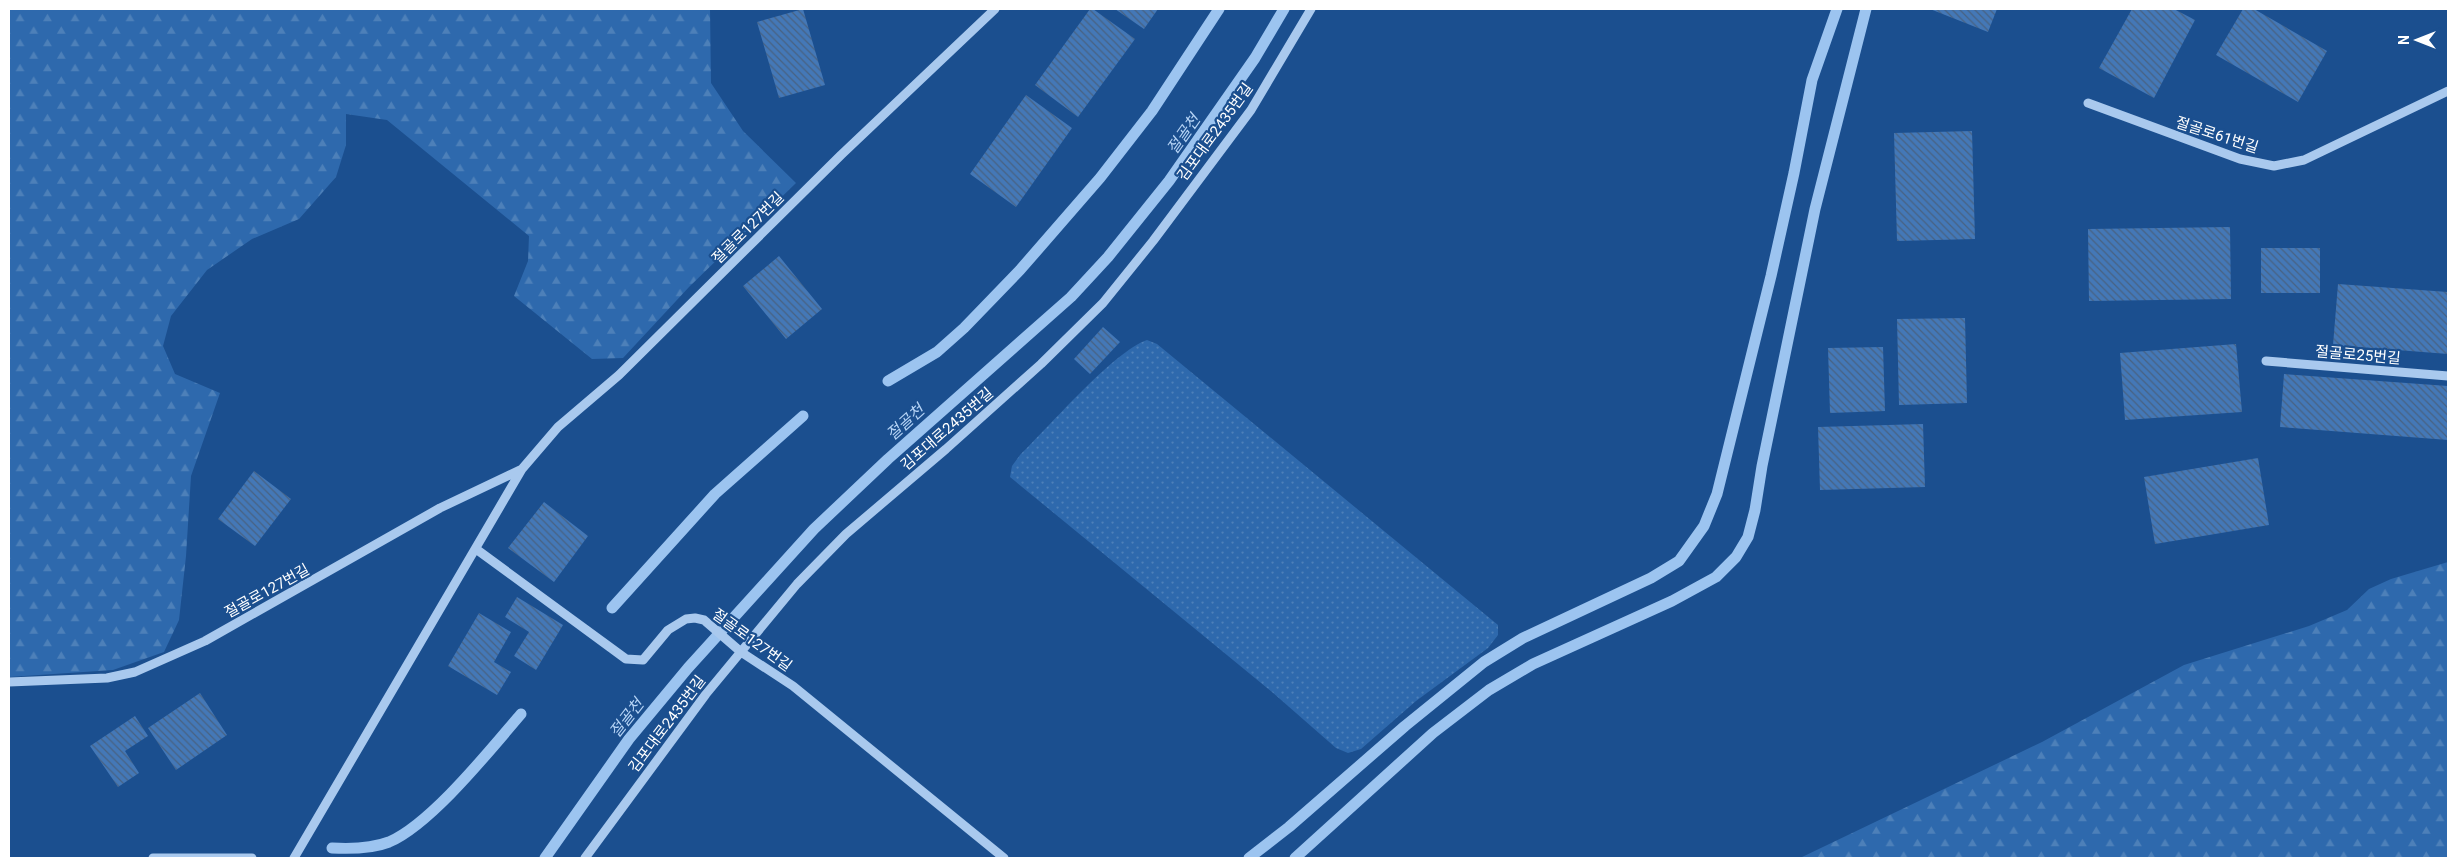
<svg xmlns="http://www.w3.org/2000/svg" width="2457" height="867" viewBox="0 0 2457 867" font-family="Roboto,'Noto Sans KR',sans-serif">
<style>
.forest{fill:url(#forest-firs)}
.park{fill:url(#park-dots)}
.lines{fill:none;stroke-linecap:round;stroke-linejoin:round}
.stream{stroke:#9cc4f0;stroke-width:11}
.building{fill:url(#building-back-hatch)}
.minor{stroke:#a9c9ee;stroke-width:9}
.labels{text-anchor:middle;stroke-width:4.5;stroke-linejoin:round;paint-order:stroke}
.street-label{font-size:15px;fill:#fff;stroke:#1b4f8f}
.water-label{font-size:16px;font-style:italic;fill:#b5d3f5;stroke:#1b4f8f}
</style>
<defs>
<pattern id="forest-firs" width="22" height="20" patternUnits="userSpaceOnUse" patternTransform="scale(1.25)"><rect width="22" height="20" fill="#2e69ad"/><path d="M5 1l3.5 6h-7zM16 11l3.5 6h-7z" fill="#4d80b9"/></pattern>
<pattern id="park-dots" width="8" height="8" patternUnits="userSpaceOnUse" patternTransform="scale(1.25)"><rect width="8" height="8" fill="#2e69ad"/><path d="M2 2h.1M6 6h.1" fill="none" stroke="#4d80b9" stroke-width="1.8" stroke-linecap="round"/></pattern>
<pattern id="building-back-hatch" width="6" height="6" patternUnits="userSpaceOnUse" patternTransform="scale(1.25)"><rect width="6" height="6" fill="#4478b7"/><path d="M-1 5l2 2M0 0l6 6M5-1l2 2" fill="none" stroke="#486282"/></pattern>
</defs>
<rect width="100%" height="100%" fill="#1b4f8f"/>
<!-- forest -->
<path class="forest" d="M9,9h701l1,74 32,48 53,52 -107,104 -66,71 -31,1 -78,-63 14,-35 1,-25 -142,-116 -41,-6v31l-10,32 -37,42 -47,20 -45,31 -36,46 -8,30 12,28 45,19 -29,83 -5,80 -7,64 -15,32 -51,18 -104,7z
M2448,562v296h-648l242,-116 142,-77 125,-39 38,-16 22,-21 22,-10z"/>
<!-- park -->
<path class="park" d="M1147,340l10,4 341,281v10l-10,13 -72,53 -55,48 -13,4 -12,-5 -64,-56 -262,-215 2,-11 8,-11c28,-27 94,-104 127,-115z"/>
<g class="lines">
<!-- stream -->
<path class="stream" d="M888,381l49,-29 27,-24 56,-58 80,-92 52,-67 67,-102
M612,608l103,-114 88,-78
M332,848c19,1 39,1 57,-6 42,-18 101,-92 132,-128
M545,858l84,-119 59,-71 126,-139 74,-70 183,-162 37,-40 61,-76 86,-123 29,-49
M1249,858l40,-31 116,-101 79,-64 39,-24 128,-60 28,-17 25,-35 13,-32 54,-218 23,-103 18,-93 25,-71
M1295,858l138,-125 56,-43 44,-26 139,-63 44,-24 20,-20 12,-20 7,-27 7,-44 53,-257 51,-200"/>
</g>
<!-- building -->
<path class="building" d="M803,9l22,76 -46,13 -22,-76z
M1090,9h3l42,30 -57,78 -43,-32z
M1115,9h43l-14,20z
M1930,9h67l-9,23z
M2132,9h42l21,11 -41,78 -55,-30z
M2243,9h11l73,42 -29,51 -82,-47z
M1026,95l46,33 -56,79 -46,-33z
M1972,131l3,108 -78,2 -3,-108z
M2230,227l1,72 -142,2 -1,-72z
M2261,248h59v45h-59z
M779,256l43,53 -36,30 -43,-53z
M2338,284l110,8v62l-115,-9z
M1965,318l2,85 -68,2 -2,-86z
M1103,327l17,15 -30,32 -16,-15z
M2236,344l6,68 -117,8 -5,-67z
M1883,347l2,64 -55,2 -2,-65z
M2284,374l164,12v54l-168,-13z
M1923,424l2,63 -105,3 -2,-63z
M2258,458l11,67 -114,19 -11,-67z
M254,471l37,28 -36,47 -37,-27z
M544,502l44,34 -34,46 -46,-34z
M517,597l46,28 -27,45 -22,-14 15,-24 -24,-15z
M479,613l32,19 -17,30 17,10 -14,23 -49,-29z
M200,693l27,42 -51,35 -28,-42z
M135,716l13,20 -23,15 14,22 -21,14 -28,-41z"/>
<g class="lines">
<!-- minor -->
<path class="minor" d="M2088,103l152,56 34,7 30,-6 144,-69
M2266,361l182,15
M476,549l150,110 17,1 25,-30 18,-11 9,-1 9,2 37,32 52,34 211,172
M9,682l98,-4 28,-6 70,-31 235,-133 82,-39
M153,858h99
M294,858l228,-389 36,-42 61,-52 222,-220 154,-146
M585,858l121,-164 91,-110 49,-50 100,-85 95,-85 62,-61 50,-62 98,-131 60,-101"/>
</g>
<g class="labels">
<!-- street labels -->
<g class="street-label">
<text transform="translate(1215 132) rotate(-54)" y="5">김포대로2435번길</text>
<text transform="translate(2217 135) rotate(18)" y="5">절골로61번길</text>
<text transform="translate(748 228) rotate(-45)" y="5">절골로127번길</text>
<text transform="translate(2358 355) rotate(5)" y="5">절골로25번길</text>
<text transform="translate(947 429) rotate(-41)" y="5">김포대로2435번길</text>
<text transform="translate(267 591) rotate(-29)" y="5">절골로127번길</text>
<text transform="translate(752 640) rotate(36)" y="5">절골로127번길</text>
<text transform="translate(667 724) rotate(-53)" y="5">김포대로2435번길</text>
</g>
<!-- water labels -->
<g class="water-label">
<text transform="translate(1183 134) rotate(-55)" y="6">절골천</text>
<text transform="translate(905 422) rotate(-42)" y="6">절골천</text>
<text transform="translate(626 718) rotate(-52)" y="6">절골천</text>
</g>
</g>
<!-- border -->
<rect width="2457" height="867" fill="none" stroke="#ffffff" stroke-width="20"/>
<!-- north arrow -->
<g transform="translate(2417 40) rotate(270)" stroke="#1b4f8f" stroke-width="4" paint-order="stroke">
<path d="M0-4L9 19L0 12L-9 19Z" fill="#ffffff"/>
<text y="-8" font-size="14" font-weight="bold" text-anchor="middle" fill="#ffffff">N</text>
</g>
</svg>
